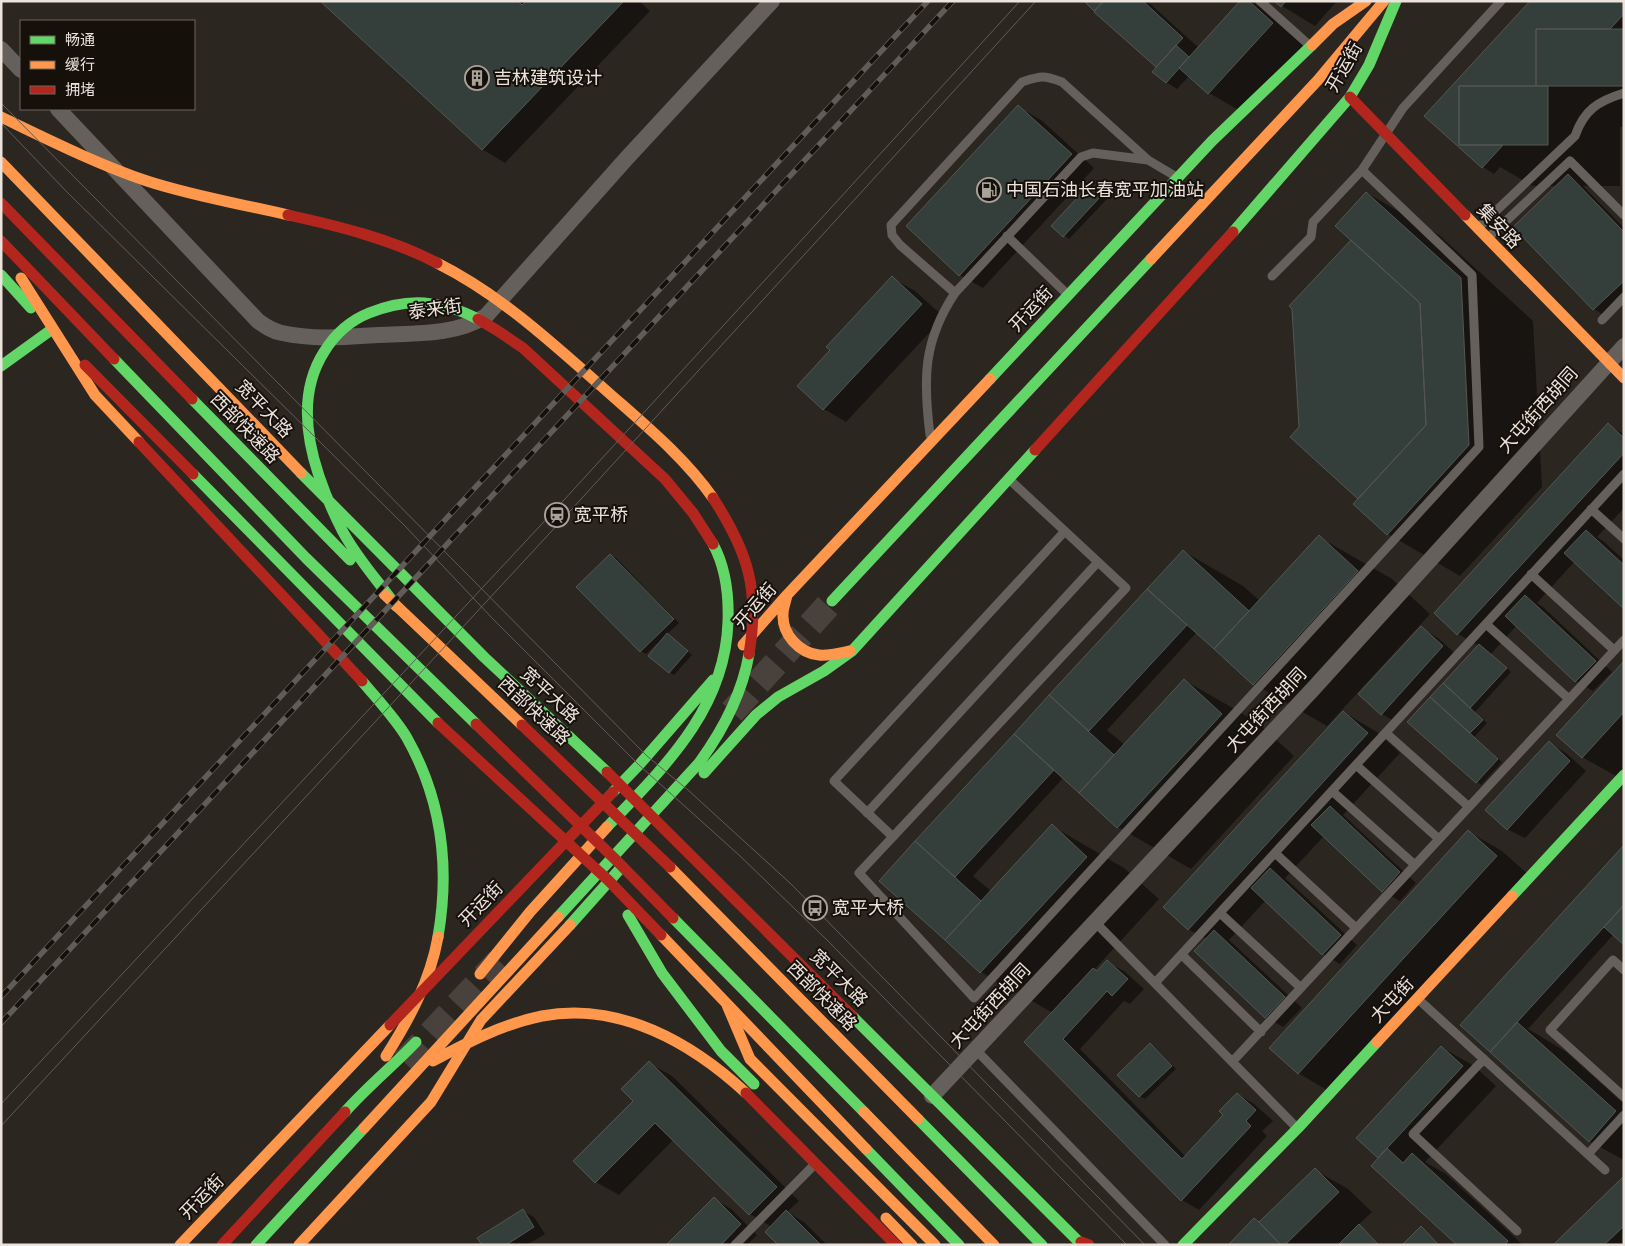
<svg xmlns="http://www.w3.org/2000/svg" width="1625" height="1246" viewBox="0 0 1625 1246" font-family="Barlow,'Noto Sans SC',sans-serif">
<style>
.shadow{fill:#0007}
.building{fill:#343f3b;stroke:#545654}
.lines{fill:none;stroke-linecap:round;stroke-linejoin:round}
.primary-tunnel{stroke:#49423c;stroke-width:26;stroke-dasharray:26 13;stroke-linecap:butt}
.lane{stroke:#65605b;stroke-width:9}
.street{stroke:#65605b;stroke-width:16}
.fast{stroke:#63d668;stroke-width:11}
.slow{stroke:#ff974d;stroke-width:11}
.jam{stroke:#b3261e;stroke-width:11}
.tram{stroke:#615c57;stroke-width:1}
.rail-casing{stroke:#615c57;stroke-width:5.5}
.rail{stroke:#16100b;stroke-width:4;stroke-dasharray:11;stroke-linecap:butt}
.labels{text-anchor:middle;stroke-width:4;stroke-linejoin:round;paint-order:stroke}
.street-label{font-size:18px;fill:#ece3dc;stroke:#16100b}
.poi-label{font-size:18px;fill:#ece3dc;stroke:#16100b;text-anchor:start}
</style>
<rect width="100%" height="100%" fill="#2c2620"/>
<!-- shadow -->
<path class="shadow" d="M322,1h317l11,10 -145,152 -23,-14z
M1086,1h61l52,47 42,-47h9l28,16 27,26 -63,69 -33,-19 -19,-18 -13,14 -11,-7 -8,-15z
M1276,1h61l-22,25 -33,-20z
M1624,1v126h-4v59h-37l41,42v70l-19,18 -11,-7 -80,-82 43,-41h-24l-33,-19 -6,7 -11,-7 -57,-51z
M1018,107l23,13 53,48 -111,120 -23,-13z
M1091,186l16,13 -38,40 -16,-13z
M1367,193l72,42 94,86 9,166 -82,89 -72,-42 -88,-107z
M892,278l23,13 29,26 -98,105 -22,-13 8,-59z
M1608,425l16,9v74l-27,29 6,4 21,19v47l-49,-46 -38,42 6,4 69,65 -19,19 -17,-10 -59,-56 -26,29 20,18 -36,40 12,11 -13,14 28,25 -21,23 -72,-64 70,-75 -21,-12z
M1319,537l73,42 38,35 -103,112 -73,-42 -57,-52 -90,98 18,15 59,-65 73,42 37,34 -103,113 -73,-42 -54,-50 -91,99 18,15 61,-65 72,42 35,31 -65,71 4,2 9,-10 17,9 20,18 -14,15 -6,-3 -44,48 106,108 39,-42 12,-21 17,10 19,17 -11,10 5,5 -68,74 -17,-10 -156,-158 27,-29 -72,-41 -100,-92 302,-329 60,35 17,15z
M610,555l6,3 63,65 -12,11 25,21 -18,20 -5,-3 -12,-29 -11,11 -5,-3 -63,-64z
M1421,628l17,10 21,19 -60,67 -17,-10z
M1624,663v105l-8,8 -34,-19z
M1343,712l34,20 23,21 -57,62 73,68 -16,18 -18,-10 -58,-55 -39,42 72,67 -17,19 -17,-10 -57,-54 -37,40 73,68 -19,19 -17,-10 -70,-66 11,-12 -19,-10z
M1549,743l17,10 20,18 -61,67 -18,-9z
M1469,832l33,19 28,25 -198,217 -34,-20z
M1624,847v96l-10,-9 -86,95 37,22 59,53v56l-35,-19 -127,-116z
M1150,1044l5,3 21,22 -31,30 -5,-3 -21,-21z
M1441,1047l33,19 22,20 -71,76 21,12 77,71h-64l-79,-87 -23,-20z
M649,1063l23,13 127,125 -12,11 17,10 23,23h-47l-8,-18 -22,-13 -76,-75 -55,56 -23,-13 -21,-21 60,-60z
M1315,1170l33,19 24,23 -14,13 6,4 16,16h-150l25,-26 5,4z
M1624,1177v68h-70z
M714,1199l17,10 26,26 -10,10h-79z
M523,1211l11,6 11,17 -18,11h-44z
M1421,1228l5,3 14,14h-36z"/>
<!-- building -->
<path class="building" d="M320,1h198l4,4 4,-4h98l-142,149z
M1084,1h19l-9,10z
M1104,1h39l40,37 -27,29 -62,-55z
M1240,1h9l24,22 -65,71 -29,-26z
M1274,1h12l-5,6z
M1530,1h94v13l-14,15h-74v57h-77v59h44l-21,23 -58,-52z
M1536,29h88v57h-88z
M1176,45l13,12 -23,26 -14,-11z
M1459,86h89v59h-89z
M1018,105l54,49 -113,122 -53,-50z
M1568,174l56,58v49l-31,29 -80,-83z
M1090,184l12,11 -39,42 -12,-11z
M1366,192l95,86 8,167 -82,90 -34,-31 73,-79 -6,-122 -85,-77z
M1351,240l69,63 6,122 -68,74 -68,-62 9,-10 -7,-118 -3,-3z
M892,276l30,28 -99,106 -26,-24 33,-36 -4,-3z
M1608,423l16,15v15l-167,182 -23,-22z
M1586,530l38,35v44l-60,-56z
M1319,535l39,36 -105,114 -39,-36z
M1183,550l66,61 -35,38 -67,-60z
M610,554l64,65 -34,33 -64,-65z
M1147,589l40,36 -98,106 -40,-36z
M1525,595l71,66 -21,21 -70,-66z
M1421,626l22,20 -62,69 -23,-21z
M667,633l21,18 -19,22 -21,-17z
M1479,644l28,24 -37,40 -27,-25z
M1624,661v51l-42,46 -26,-23z
M1184,679l38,35 -105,114 -38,-35z
M1443,683l40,37 -13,13 -40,-36z
M1049,695l65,60 -35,38 -65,-59z
M1430,697l68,62 -22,24 -69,-61z
M1343,711l25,22 -180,197 -25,-23z
M1014,734l40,36 -99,107 -40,-36z
M1549,741l21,20 -63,69 -22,-20z
M1330,806l70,66 -18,20 -71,-67z
M1052,824l35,33 -107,116 -35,-33z
M1468,830l29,26 -199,218 -29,-26z
M915,841l66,60 -36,39 -66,-59z
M1624,845v60l-134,147 -30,-27z
M1270,868l71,67 -19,20 -71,-67z
M1624,905v40l-20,-18z
M1214,930l71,67 -20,21 -71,-67z
M1107,960l21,19 -16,17 -5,-5 -44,48 119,120 41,-44 -4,-4 18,-18 19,17 -10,11 5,5 -70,75 -157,-159 69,-74 4,3z
M1517,1022l99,89 -27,31 -99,-90z
M1150,1043l22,23 -33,31 -22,-22z
M1441,1046l22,20 -85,92 -22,-20z
M649,1061l128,126 -28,28 -94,-92 -60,60 -22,-22 60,-60 -12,-12z
M1387,1148l16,15 9,-10 96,88 -3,4h-48l-86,-79z
M1315,1168l24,24 -54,53h-4l-22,-23z
M1624,1176v50l-20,19h-51z
M714,1197l27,27 -20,21h-55z
M523,1209l11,18 -28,18h-24l-5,-7z
M786,1210l35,35h-43l-13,-13z
M1254,1218l5,4 22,23h-53z
M1359,1224l20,21h-41z
M1421,1226l18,19h-37z"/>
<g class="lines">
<!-- primary-tunnel -->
<path class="primary-tunnel" d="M732,712l100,-111
M404,1062l95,-101"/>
<!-- lane -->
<path class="lane" d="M1260,1l48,43
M1479,227l96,-91c9,-26 23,-35 49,-43
M1007,236l59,57
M1489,237l81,-76 54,54
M1272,276l39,-39 2,-15 49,-52 41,-62 98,-107
M955,293l-55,-48 -8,-10 -1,-10 131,-143c19,-6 21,-7 40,0l86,78 27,16
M1602,320l22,-23
M930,435c-7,-56 -7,-94 25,-142l126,-136 12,-4 55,7
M1011,481l115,107 -267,285 115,125 505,-551 -7,-172 -110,-105
M1591,509l33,30
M1531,574l83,76
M1486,624l83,75
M1386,733l83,74
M1356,765l83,74
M1332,791l83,74
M867,813l231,-251
M893,837l-59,-56 231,-250
M1275,853l81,75
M1220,913l81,75
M1095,922l201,205
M1182,955l79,77
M1624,970l-11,-10 -63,70 74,67
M1155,983l469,-509
M1418,999l187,171
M976,1050l189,195
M1484,1059l-71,75 104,97
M1232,1062l392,-422
M1588,1154l36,-39
M735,1245l80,-81"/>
<!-- street -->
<path class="street" d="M1,49l20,21
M58,109l200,212c7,5 14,10 24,12 32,7 64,4 96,2 36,-2 76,1 108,-19l140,-157 146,-158
M932,1096l381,-407 311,-343"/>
<!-- fast -->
<path class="fast" d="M1233,232l117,-135 19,-32 27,-64
M1,275l30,33
M114,359l192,199 170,166
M1,366l50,-36
M990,379l222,-238 100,-96
M192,399l158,161
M301,473l183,184 123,115
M193,474l245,249
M832,601l319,-342
M396,606c-17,-24 -39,-48 -53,-74 -27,-53 -54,-125 -19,-180 11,-18 25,-31 45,-39 39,-16 72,-13 109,6
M362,681c14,17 34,38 45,57 35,62 43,129 31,199
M704,773l52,-58 22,-18 46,-26 28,-20 183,-201
M613,792l26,-27 74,-85
M607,827c57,-60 118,-117 121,-205 1,-27 -2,-54 -15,-78
M1512,896l112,-121
M628,915l34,58 59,78 33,33
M558,917l141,-154c24,-33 43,-68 50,-109
M673,918l191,194
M570,925l49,-55
M852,1016l230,229
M345,1112c22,-25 48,-46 71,-70
M918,1119l124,126
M866,1149l93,96
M256,1245l108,-117
M1183,1245l115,-117 79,-86"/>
<!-- slow -->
<path class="slow" d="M1312,45l21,-21 33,-23
M1,117c48,23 96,47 146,64 46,15 94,23 141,34
M1,162l300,311
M1465,215l159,163
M1151,259l167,-179 66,-79
M437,263c62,31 112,77 164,123 39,35 82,69 112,112
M21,278l74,117 44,47
M384,594l138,131
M787,595c-1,6 -4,13 -4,19 -1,20 16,39 36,41 10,1 21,-2 31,-4
M743,645l44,-50 203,-216
M670,867l248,252
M661,935l205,214
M480,974l50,-62 77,-85
M727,1005l23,54 185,186
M1377,1042l135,-146
M386,1056c24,-38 44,-75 52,-119
M433,1061c35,-19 70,-37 109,-45 77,-15 150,27 204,77
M864,1112l130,133
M364,1128l194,-211
M886,1218l26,27
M180,1245l210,-220
M299,1245l132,-143 50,-82 89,-95"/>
<!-- jam -->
<path class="jam" d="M1350,97l115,118
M1,203l191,196
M288,215c50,11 103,24 149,48
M1,241l113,118
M478,319l20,12 25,17 142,131 28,34 20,31
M85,365l108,109
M139,442l223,239
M1035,450l198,-218
M713,498c35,54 47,92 36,156
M438,723l171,158 52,54
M476,724l141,137 56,57
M522,725l148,142
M607,772l245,244
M390,1025l223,-233
M746,1093l150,152
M1081,1242l8,3
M222,1245l123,-133"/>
<!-- tram -->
<path class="tram" d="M1,103l646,653 41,34 103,94 354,361
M1,123l66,69 338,334 88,93 146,146 100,90 88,85 300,305
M1,1104l552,-592 467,-511
M1,1126l560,-605 475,-520"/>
<defs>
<path id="rail" d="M1,997l927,-996
M1,1023l952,-1022"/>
</defs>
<!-- rail casing -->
<use href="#rail" class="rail-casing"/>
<!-- rail -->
<use href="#rail" class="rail"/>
</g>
<!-- icons -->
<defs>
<symbol id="building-ring" viewBox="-11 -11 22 22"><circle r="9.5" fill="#16100b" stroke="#a9a19a" stroke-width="1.5"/><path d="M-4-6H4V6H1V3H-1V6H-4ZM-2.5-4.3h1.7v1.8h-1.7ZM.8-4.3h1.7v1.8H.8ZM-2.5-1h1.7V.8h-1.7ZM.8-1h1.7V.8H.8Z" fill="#a9a19a"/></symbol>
<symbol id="fuel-ring" viewBox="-11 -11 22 22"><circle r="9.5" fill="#16100b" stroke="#a9a19a" stroke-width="1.5"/><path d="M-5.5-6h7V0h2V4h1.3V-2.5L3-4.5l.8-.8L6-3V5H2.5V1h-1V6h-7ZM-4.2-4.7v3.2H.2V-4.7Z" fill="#a9a19a"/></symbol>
<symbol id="station-ring" viewBox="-11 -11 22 22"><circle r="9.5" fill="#16100b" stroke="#a9a19a" stroke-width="1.5"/><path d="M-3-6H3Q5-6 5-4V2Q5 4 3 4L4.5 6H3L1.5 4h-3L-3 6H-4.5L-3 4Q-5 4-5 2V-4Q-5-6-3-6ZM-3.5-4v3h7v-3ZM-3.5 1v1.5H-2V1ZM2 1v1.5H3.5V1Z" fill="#a9a19a"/></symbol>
<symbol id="bus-ring" viewBox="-11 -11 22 22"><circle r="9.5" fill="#16100b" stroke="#a9a19a" stroke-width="1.5"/><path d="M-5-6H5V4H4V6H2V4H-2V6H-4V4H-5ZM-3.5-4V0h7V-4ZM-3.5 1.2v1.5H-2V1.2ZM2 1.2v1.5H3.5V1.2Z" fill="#a9a19a"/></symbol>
</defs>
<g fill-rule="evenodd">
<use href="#building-ring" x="463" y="64" width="28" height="28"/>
<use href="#fuel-ring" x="975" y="176" width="28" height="28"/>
<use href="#station-ring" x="543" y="501" width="28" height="28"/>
<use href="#bus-ring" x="801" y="894" width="28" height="28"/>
</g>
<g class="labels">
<!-- street labels -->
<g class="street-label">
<text transform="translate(1344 67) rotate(-60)" y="6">开运街</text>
<text transform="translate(1499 226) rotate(46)" y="6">集安路</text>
<text transform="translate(435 309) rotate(-8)" y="6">泰来街</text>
<text transform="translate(1031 309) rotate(-47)" y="6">开运街</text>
<text transform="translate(264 409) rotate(46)" y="6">宽平大路</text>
<text transform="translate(1538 410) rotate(-48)" y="6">大屯街西胡同</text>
<text transform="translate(245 428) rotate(46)" y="6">西部快速路</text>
<text transform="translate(755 606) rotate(-49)" y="6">开运街</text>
<text transform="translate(550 695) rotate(43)" y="6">宽平大路</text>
<text transform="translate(1266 710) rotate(-47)" y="6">大屯街西胡同</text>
<text transform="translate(534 711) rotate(43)" y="6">西部快速路</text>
<text transform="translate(481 904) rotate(-46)" y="6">开运街</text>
<text transform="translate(839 978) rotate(45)" y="6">宽平大路</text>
<text transform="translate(822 996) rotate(45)" y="6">西部快速路</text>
<text transform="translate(1392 1000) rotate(-47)" y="6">大屯街</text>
<text transform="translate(990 1006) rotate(-47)" y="6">大屯街西胡同</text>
<text transform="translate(202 1197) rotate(-46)" y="6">开运街</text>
</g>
<!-- poi labels -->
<g class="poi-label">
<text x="494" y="84">吉林建筑设计</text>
<text x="1006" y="196">中国石油长春宽平加油站</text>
<text x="574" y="521">宽平桥</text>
<text x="832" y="914">宽平大桥</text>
</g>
</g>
<!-- border -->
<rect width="1625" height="1246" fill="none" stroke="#ece3dc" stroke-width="5"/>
<!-- legend -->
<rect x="20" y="20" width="175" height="90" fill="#16100b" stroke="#6c645f"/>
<rect x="30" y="36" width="25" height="8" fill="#63d668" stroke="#6c645f"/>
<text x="65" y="45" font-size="15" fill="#ece3dc">畅通</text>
<rect x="30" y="61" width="25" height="8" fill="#ff974d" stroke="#6c645f"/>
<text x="65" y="70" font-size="15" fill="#ece3dc">缓行</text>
<rect x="30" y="86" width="25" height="8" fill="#b3261e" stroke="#6c645f"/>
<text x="65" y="95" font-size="15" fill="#ece3dc">拥堵</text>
</svg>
